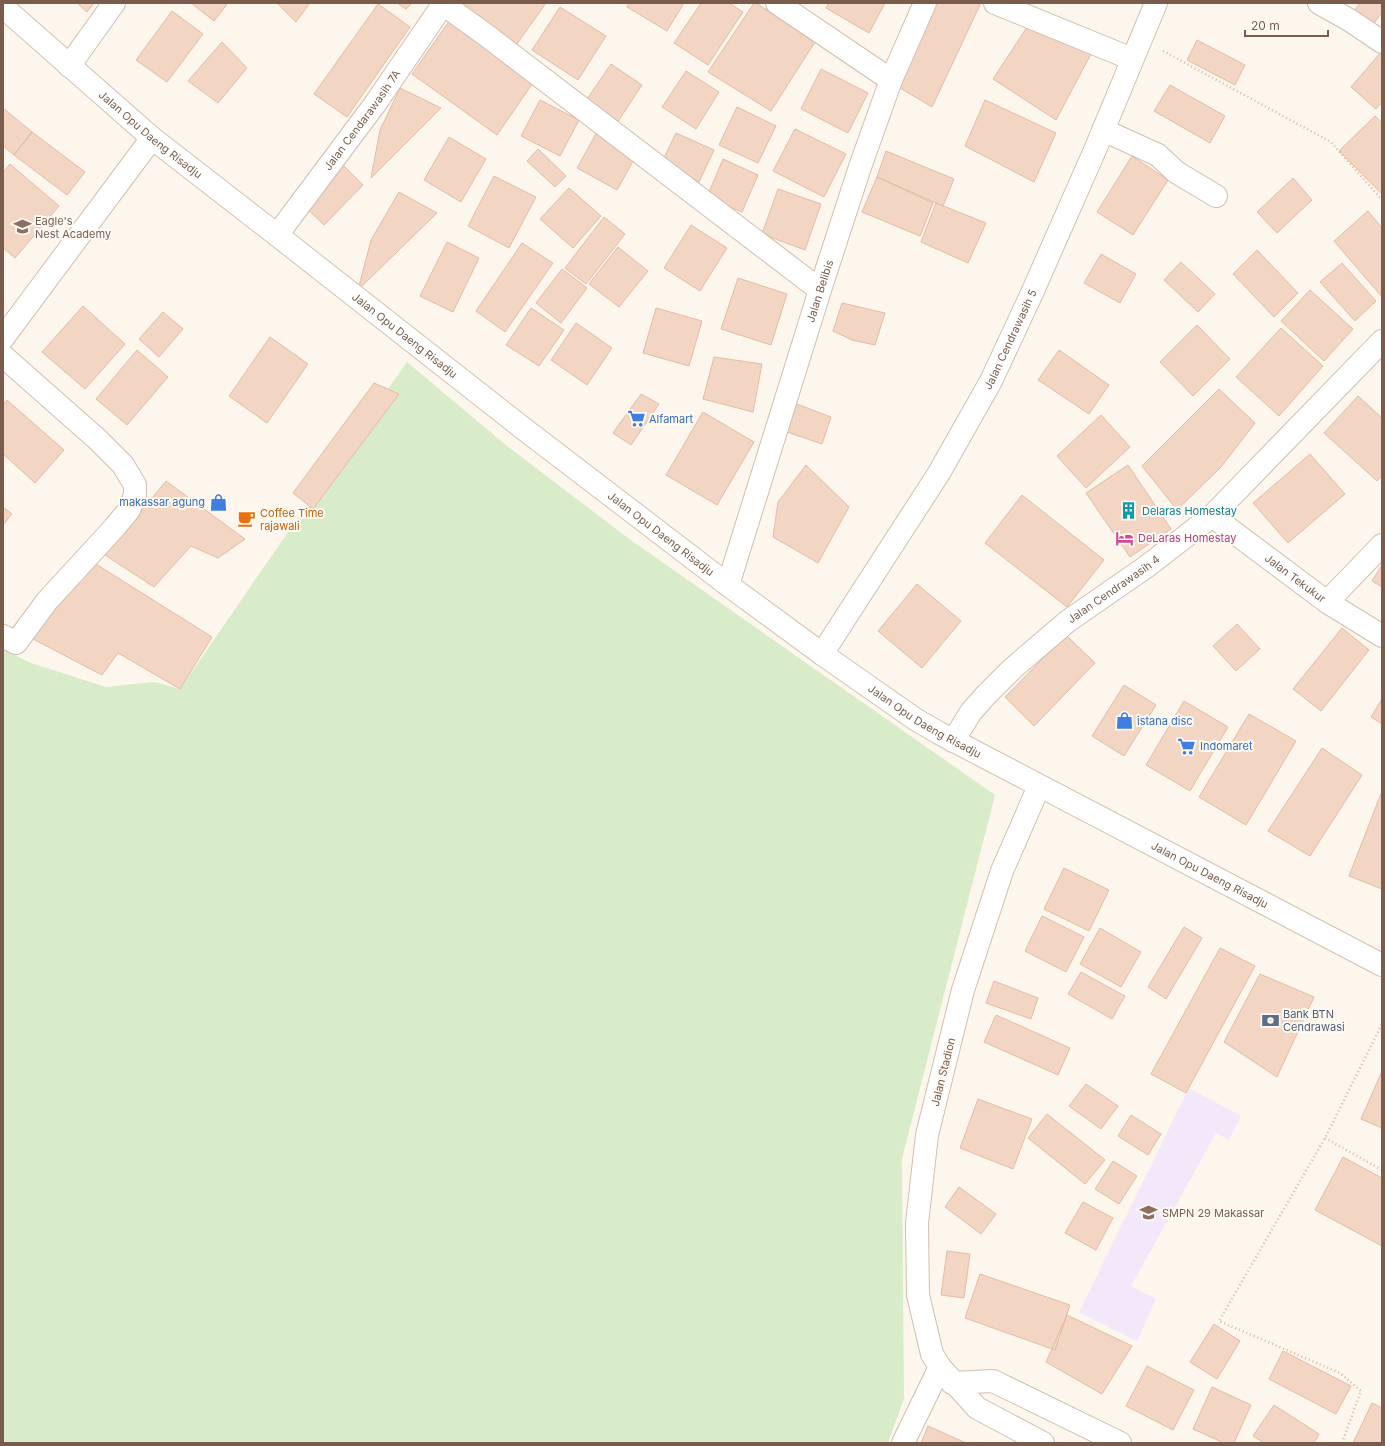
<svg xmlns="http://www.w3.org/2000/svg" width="1385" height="1446" viewBox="0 0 1385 1446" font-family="Inter,sans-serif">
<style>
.education{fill:#f3e8fa}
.green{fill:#d8ecc9}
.building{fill:#f3d5c3;stroke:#e6bba3}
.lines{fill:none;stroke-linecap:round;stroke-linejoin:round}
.minor-casing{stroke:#d1beb0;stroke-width:24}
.tertiary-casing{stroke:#d1beb0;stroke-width:24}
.secondary-casing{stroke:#d6c0b0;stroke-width:24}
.path{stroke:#d9b8a5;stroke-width:2.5;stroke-dasharray:1 3;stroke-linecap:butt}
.minor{stroke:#fff;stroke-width:22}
.tertiary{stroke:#fff;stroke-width:22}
.secondary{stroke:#fff;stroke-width:22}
.labels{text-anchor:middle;stroke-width:4;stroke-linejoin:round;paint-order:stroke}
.street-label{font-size:11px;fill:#7a5c4d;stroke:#fffaf3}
.education-label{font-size:11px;fill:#785e54;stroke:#fffaf3;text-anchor:start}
.shop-label{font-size:11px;fill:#366cbe;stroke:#fffaf3;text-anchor:start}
.culture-label{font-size:11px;fill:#0d838f;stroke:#fffaf3;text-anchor:start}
.food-label{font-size:11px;fill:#c56008;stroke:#fffaf3;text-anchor:start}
.hotel-label{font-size:11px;fill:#b23c85;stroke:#fffaf3;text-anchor:start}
.service-label{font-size:11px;fill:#4e5e75;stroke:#fffaf3;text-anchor:start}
</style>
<rect width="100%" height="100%" fill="#fdf6ec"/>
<!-- education -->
<path class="education" d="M1189,1088l52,28 -12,24 -13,-7 -85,153 25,13 -19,42 -58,-29z"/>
<!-- green -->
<path class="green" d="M407,362l100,84 125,95 363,254 -93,364 2,240 -16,44h-885v-794l28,14 75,24 48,-5 26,7 137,-199z"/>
<!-- building -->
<path class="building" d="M77,3h17l-7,9z
M191,3h37l-14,18z
M277,3h33l-14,19z
M397,3h15l-6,6z
M454,3h92l-32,45z
M629,3h55l-17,28 -40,-24z
M701,3h28l14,9 -35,53 -34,-22z
M754,3h2l59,39 -44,69 -63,-39z
M829,3h56l-16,30 -43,-25z
M933,3h43l4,2 -48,102 -37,-22z
M1360,3h22v9l-14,20 -20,-13z
M378,4l32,23 -63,90 -33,-23z
M560,7l46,29 -28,44 -46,-30z
M172,11l31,23 -36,48 -31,-22z
M452,17l85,60 -40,58 -85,-61z
M1031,21l60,33 -35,66 -63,-41z
M1197,40l48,25 -10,20 -48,-25z
M222,42l25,26 -29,35 -30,-22z
M1382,51v51l-6,7 -25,-22z
M611,64l31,21 -25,38 -32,-21z
M821,69l47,24 -20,40 -47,-24z
M686,71l33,21 -23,37 -34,-22z
M1170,85l55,31 -15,27 -56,-32z
M400,88l41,20 -70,70 9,-48z
M540,100l39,20 -19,36 -39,-20z
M985,100l71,33 -22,49 -69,-36z
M737,107l39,19 -18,37 -39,-18z
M3,108l29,24 -18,23 -11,-9z
M1375,116l7,7v68l-1,2 -42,-42z
M795,129l51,25 -22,43 -51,-26z
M32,132l53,40 -18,23 -53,-40z
M597,132l40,22 -20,36 -40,-22z
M676,133l38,17 -15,32 -38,-18z
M449,137l37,22 -25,43 -37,-22z
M538,149l28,27 -11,11 -28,-26z
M886,151l68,28 -11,27 -66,-29z
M1132,156l36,24 -35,55 -36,-23z
M723,159l35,16 -16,37 -35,-15z
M10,164l49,42 -44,52 -12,-10v-76z
M342,164l21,21 -39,40 -21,-20z
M494,176l42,21 -27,51 -41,-22z
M877,177l56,26 -13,33 -58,-24z
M1293,178l19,22 -35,33 -20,-21z
M569,188l32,28 -28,32 -33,-29z
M778,189l43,15 -16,46 -43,-16z
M399,192l38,21 -79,77 13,-50z
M936,203l50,20 -18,40 -47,-21z
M1368,211l14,17v69l-48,-56z
M604,217l21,17 -39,50 -21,-16z
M691,225l36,23 -27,43 -36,-23z
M447,242l32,16 -26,54 -33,-16z
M522,243l31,20 -48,69 -29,-21z
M618,247l30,24 -29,36 -30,-23z
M1257,250l41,43 -24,24 -41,-43z
M1101,254l35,20 -16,29 -36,-20z
M1181,262l34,32 -17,18 -34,-32z
M1342,263l34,38 -21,20 -35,-39z
M562,269l25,19 -26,35 -25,-20z
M738,278l49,16 -16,51 -50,-16z
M1310,290l43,39 -29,32 -43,-40z
M842,303l43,10 -10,32 -23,-5 -19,-9z
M83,306l42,38 -40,45 -43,-37z
M531,308l33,22 -25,36 -33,-21z
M656,308l46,13 -13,45 -46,-13z
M163,312l20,17 -24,28 -20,-18z
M576,323l36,25 -25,37 -36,-25z
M1197,325l33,34 -37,37 -33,-34z
M1281,328l42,38 -44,50 -43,-39z
M270,337l38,27 -41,59 -38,-27z
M137,350l31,27 -41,48 -31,-26z
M1059,350l50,35 -20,29 -51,-34z
M714,357l48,7 -9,48 -50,-13z
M374,383l25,11 -86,115 -20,-16z
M1219,389l36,34 -34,44 -44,43 -35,-44z
M641,394l18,10 -28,41 -18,-12z
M1358,396l24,22v58l-5,5 -53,-48z
M7,400l57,50 -29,33 -32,-29v-49z
M794,403l37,14 -9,27 -35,-12z
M703,412l51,30 -37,63 -51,-30z
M1101,415l29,32 -44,41 -29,-32z
M1310,454l35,40 -57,49 -35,-40z
M806,465l43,42 -31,56 -45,-26 5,-35z
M1128,465l43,64 -41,28 -44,-64z
M166,481l79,58 -27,19 -27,-12 -37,41 -49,-32z
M1022,495l82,65 -37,47 -82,-64z
M3,507l9,7 -9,11z
M91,561l121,76 -32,52 -62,-36 -16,22 -69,-36z
M1382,565v22l-10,-6z
M917,584l44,37 -39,47 -44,-37z
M1237,624l23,25 -24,22 -23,-25z
M1342,628l27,22 -48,61 -28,-22z
M1066,635l29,28 -61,63 -29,-29z
M1124,685l32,20 -32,51 -32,-20z
M1382,699v25l-11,-7z
M1184,701l44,26 -38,64 -44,-26z
M1249,714l47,27 -50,84 -47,-28z
M1322,748l40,27 -52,81 -42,-25z
M1382,791v98l-33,-13z
M1064,868l45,22 -20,41 -45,-22z
M1042,916l42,21 -18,35 -41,-21z
M1184,927l18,11 -36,61 -18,-12z
M1100,928l41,24 -20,35 -41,-23z
M1220,948l35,18 -69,127 -35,-19z
M1081,972l44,24 -13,23 -44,-25z
M1260,974l54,23 -37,80 -53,-35z
M994,981l44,17 -7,21 -45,-16z
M996,1015l74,33 -12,27 -74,-33z
M1382,1071v57l-21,-9z
M1086,1084l32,22 -17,23 -32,-23z
M978,1099l54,20 -19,50 -53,-21z
M1047,1114l58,46 -20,24 -57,-46z
M1131,1115l30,19 -13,21 -30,-19z
M1343,1157l39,21v68l-67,-36z
M1113,1161l24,15 -18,28 -24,-15z
M959,1187l37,27 -15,20 -36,-27z
M1083,1202l30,16 -17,32 -31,-17z
M947,1251l23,3 -6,44 -23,-3z
M980,1274l90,31 -15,45 -90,-32z
M1067,1315l65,31 -30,48 -56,-32z
M1214,1324l26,17 -23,38 -27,-17z
M1283,1351l68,35 -15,28 -67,-35z
M1147,1366l47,24 -21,40 -47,-24z
M1212,1387l39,18 -17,38h-10l-31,-14z
M1372,1403l10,5v35h-29z
M1274,1405l45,29 -5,9h-50l-11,-7z
M928,1426l38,17h-45z"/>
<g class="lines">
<defs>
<g id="minor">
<path d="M777,3l114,77"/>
<path d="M995,3l137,56"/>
<path d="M1319,3l32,18 31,21"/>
<path d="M443,4l43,31 334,255"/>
<path d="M69,66l45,-63"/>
<path d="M1103,130l55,25 18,17 40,24"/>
<path id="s1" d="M277,235l98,-131 69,-101"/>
<path d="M3,338l149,-200"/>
<path d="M3,356l94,83 26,26 12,20v10l-6,15 -15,18 -67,73 -31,42 -13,-7"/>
<path id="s2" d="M1212,516l115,86 55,34"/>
<path id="s3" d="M728,585l92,-295 40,-123 31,-87 34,-77"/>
<path d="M1327,602l55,-57"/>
<path id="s4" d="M822,654l117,-181 52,-92 41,-88 63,-143 61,-147"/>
<path id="s5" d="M953,741l18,-29 15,-17 26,-26 56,-48 78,-54 66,-51 170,-175"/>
<path d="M903,1443l37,-76"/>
</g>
<path id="tertiary" d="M1039,786l-37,85 -39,119 -36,145 -10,88 1,72 14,59 8,13 37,41 66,35
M952,1383l41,-2 127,62"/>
<g id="secondary">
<path id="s6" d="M3,7l149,131 125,97 247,194 204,156 94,69 93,65 24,14 443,232"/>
</g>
</defs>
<!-- minor casing -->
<use href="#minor" class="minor-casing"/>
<!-- tertiary casing -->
<use href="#tertiary" class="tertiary-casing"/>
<!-- secondary casing -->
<use href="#secondary" class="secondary-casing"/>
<!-- path -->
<path class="path" d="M1163,51l168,91 51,58
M1325,1138l57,32
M1342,1443l19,-52 -21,-18 -121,-52 106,-183 57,-114"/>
<!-- minor -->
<use href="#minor" class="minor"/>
<!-- tertiary -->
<use href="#tertiary" class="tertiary"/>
<!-- secondary -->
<use href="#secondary" class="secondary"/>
</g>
<!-- icons -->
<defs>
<symbol id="school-bare" viewBox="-9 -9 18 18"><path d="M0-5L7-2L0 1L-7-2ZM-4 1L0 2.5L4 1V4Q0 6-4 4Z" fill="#8d6e63" stroke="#fffaf3" stroke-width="2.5" paint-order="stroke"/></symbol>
<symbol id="supermarket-bare" viewBox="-9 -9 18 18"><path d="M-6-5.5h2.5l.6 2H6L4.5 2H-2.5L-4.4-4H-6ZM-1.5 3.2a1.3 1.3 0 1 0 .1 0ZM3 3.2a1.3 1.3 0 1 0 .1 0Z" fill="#3f7fe0" stroke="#fffaf3" stroke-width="2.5" paint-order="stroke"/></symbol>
<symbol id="shop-bare" viewBox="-9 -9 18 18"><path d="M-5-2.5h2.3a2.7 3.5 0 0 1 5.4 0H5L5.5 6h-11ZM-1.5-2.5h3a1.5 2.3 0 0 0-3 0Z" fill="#3f7fe0" stroke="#fffaf3" stroke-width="2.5" paint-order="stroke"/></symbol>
<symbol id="building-bare" viewBox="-9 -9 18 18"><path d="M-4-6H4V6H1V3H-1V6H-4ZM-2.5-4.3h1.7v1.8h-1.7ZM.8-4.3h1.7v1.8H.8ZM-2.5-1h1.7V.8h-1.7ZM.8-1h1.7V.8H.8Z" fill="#0f9aa8" stroke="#fffaf3" stroke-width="2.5" paint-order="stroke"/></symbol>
<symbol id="cafe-bare" viewBox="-9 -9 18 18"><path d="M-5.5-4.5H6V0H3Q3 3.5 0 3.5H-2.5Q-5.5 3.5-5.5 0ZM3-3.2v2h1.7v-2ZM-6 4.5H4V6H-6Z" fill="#e8710a" stroke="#fffaf3" stroke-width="2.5" paint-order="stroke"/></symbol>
<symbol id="hotel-bare" viewBox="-9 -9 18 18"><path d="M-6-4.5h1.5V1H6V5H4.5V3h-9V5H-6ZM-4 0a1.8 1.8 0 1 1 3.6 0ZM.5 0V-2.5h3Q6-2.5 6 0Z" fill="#d1479c" stroke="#fffaf3" stroke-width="2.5" paint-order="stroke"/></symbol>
<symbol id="bank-bare" viewBox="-9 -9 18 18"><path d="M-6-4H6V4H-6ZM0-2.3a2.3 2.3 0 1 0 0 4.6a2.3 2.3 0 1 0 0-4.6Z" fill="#5c6f8a" stroke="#fffaf3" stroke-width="2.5" paint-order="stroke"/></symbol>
</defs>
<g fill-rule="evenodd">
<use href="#school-bare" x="10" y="214" width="25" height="25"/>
<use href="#supermarket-bare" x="624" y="406" width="25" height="25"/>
<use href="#shop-bare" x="206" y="490" width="25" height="25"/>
<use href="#building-bare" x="1116" y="498" width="25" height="25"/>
<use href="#cafe-bare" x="234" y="506" width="25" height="25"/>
<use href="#hotel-bare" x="1112" y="526" width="25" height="25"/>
<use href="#shop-bare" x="1112" y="708" width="25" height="25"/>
<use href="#supermarket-bare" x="1174" y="734" width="25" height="25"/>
<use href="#bank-bare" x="1258" y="1008" width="25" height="25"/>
<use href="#school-bare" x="1136" y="1200" width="25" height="25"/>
</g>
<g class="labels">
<!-- street labels -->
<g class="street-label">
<text dy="4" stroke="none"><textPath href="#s1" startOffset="143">Jalan Cendarawasih 7A</textPath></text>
<text dy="4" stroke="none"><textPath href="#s6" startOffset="195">Jalan Opu Daeng Risadju</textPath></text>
<text dy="4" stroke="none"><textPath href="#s3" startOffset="308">Jalan Belibis</textPath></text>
<text dy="4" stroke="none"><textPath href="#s6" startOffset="519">Jalan Opu Daeng Risadju</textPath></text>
<text dy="4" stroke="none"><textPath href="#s4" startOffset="367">Jalan Cendrawasih 5</textPath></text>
<text dy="4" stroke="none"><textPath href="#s6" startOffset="843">Jalan Opu Daeng Risadju</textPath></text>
<text dy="4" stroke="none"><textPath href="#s2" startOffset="104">Jalan Tekukur</textPath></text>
<text dy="4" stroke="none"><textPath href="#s5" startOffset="223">Jalan Cendrawasih 4</textPath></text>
<text dy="4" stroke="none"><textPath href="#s6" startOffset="1167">Jalan Opu Daeng Risadju</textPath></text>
<text dy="4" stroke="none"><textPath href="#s6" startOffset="1491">Jalan Opu Daeng Risadju</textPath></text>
<text transform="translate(943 1072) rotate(-76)" y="4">Jalan Stadion</text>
</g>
<!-- education labels -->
<g class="education-label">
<text x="35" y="225">Eagle's<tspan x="35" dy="13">Nest Academy</tspan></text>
<text x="1162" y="1217">SMPN 29 Makassar</text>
</g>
<!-- shop labels -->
<g class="shop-label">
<text x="649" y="423">Alfamart</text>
<text x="205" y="506" text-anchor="end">makassar agung</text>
<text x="1137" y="725">istana disc</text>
<text x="1200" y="750">Indomaret</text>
</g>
<!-- culture labels -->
<g class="culture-label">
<text x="1142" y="515">Delaras Homestay</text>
</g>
<!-- food labels -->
<g class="food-label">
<text x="260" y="517">Coffee Time<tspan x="260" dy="13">rajawali</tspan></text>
</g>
<!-- hotel labels -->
<g class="hotel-label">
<text x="1138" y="542">DeLaras Homestay</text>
</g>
<!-- service labels -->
<g class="service-label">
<text x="1283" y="1018">Bank BTN<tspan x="1283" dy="13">Cendrawasi</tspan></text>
</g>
</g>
<!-- border -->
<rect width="1385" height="1446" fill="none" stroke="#7a5c4d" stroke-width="8"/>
<!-- scale -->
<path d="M1245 30v6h83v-6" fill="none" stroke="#7a5c4d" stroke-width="2"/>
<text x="1251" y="30" font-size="12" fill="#7a5c4d" stroke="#fffaf3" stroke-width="3" paint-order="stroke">20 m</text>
</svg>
